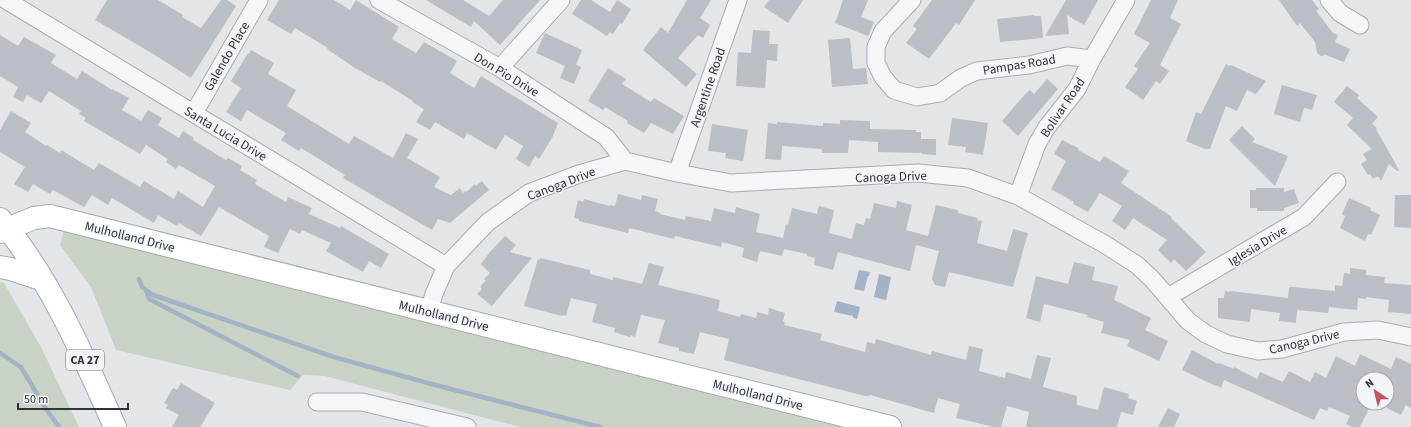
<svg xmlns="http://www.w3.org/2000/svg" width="1411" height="427" viewBox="0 0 1411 427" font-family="'Source Sans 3',sans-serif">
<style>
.green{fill:#c8d2c5}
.water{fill:#a2b3c5}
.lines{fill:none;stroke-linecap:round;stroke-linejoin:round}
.stream{stroke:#a2b3c5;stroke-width:4.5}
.building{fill:#babec5}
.minor-casing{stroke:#a8acb3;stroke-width:19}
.major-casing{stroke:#a3aab4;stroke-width:24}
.minor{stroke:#f5f6f8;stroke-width:17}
.major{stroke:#fff;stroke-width:22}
.labels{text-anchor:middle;stroke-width:3;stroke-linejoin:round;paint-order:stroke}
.shield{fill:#f2f4f7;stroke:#676d76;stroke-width:1}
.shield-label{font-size:12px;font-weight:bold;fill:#2c333f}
.street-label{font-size:13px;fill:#2c333f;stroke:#f2f4f7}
</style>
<rect width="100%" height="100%" fill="#e3e5e9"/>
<!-- green -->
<path class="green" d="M64,230l789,197h-333l-195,-51 -22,-1 -13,15 -174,-40 -25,-63 -31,-42z
M0,282l4,1 37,64 38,80h-79z"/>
<!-- water -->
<path class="water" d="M859,270l11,2 -1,4h-1l-4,15 -10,-2z
M879,274l12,3 -5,23 -12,-3z
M837,301l23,6 -3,12 -4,-1v-2l-19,-4z"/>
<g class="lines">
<!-- stream -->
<path class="stream" d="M139,279l3,8 11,8 181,62 101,28 165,42
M146,290l3,9 149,77
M0,353l21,14 23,39 15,21"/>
</g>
<!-- building -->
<path class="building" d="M107,0h51l25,15 -1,2 19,11 20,-28h6l9,6 -45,72 -41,-26 -55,-32z
M279,0h55l16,10 6,-10 43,27 -7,12 24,14 8,-11 33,19 -7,12 24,15 7,-12 77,47 -6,15 -13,21 -4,-3 -6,11 -13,-8 7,-13 -18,-11 -9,15 -29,-17 -3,6 -29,-17 -5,8 -14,-8 8,-13 -12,-7 1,-1 -32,-20 -1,1 -25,-14 -28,-19 1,-1 -33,-20 -4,6 -24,-14z
M426,0h37l26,16 14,-16h37l-40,45 -26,-24 -3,6z
M581,0h10l19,12 7,-12 14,9 -9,15 -2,-1 -7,11 -3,-2 -3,4 -35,-22z
M687,0h24l-11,18 10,7 -7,13 -5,-3 -20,23 19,16 -11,13 -43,-37 18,-23 7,6z
M769,0h34l-15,23 -24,-16z
M843,0h25l-7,17 13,5 -6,14 -33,-13z
M932,0h43l-16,25 -3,-2 -27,36 -23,-16 11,-14 -4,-3z
M1066,0h32l-14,25 -17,-10 2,19 -24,2z
M1151,0h27l-8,18 11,6 -21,41 9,6 -9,13 -4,-3 -13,19 -18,-13 13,-18 -4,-3 16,-23 -16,-9z
M1279,0h33l7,9 -3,2 17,22 5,2 -3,7 15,7 -6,13 -18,-7 -5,1 -4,-3 -2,-11 -15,-19 -3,3z
M1034,15v1h7l2,22 -43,4 -3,-23z
M753,30l17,1 -1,13h9l-1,17 -10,-1 -2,28 -29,-2 2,-34 13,1z
M545,33l37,17 -6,15 5,2 -7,17 -14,-6 5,-12 -29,-13z
M0,35l18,11 6,-9 32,18 -5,8 26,16 5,-8 30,19v-1l17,9 -7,12 19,11 7,-11 14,8 -4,7 21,13 4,-7 11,7 -1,2 33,20 2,-2 14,8 -2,4 17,10 -2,4 31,18 2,-5 24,11 -3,6 31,14 1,-2 48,28 -8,14 -12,-7 -6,11 -37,-21 5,-8 -29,-13 -2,4 -10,-5 -12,24 -14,-6 5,-11 -50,-29 -18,29 -22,-13 -2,3 -19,-11 -4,8 -42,-25 -4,7 -16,-10 -8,12 -31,-17 -3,4 -17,-10 -5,8 -14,-8 11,-17 -25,-15v-22l11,-19 20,12 -6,9 21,14 1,-1 13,8 1,-3 33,20 5,-7 41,24 4,-6 30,18 4,-8 25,16 12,-21 -36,-21 -3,4 -10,-7 2,-3 -22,-14 -6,9 -56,-33 2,-3 -7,-4 2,-3 -32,-20 -8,12 -14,-8 -4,7 -10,-5 5,-10 -18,-11z
M850,38l3,31 13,-1 2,16 -36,3 -4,-47z
M251,50l23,13 -6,11 28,16 -9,16 62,38 5,-8 39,22 13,-25 12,6 -11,19 33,19 -6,10 17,8 9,-7 3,5 2,-2 1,1 9,-8 1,2 6,-5 7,9 -39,33 -12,-4 -6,11 -89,-52 2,-3 -44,-27 -2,3 -18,-11 5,-7 -39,-23 -6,11 -15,-9 15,-24 -10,-7 17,-28 1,1z
M1226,64l4,2 1,-1 35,16 -10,13 -9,-4 -10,21 -11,-5 -16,43h-5l-19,-8 10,-29 5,2z
M608,68l18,11 -4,5 29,18 3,-4 30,18 -11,18 -22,-11 -7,10 -17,-10 1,-2 -23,-14 -2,3 -15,-9z
M1047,79l11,10 -40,47 -16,-15 24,-28v1l4,-4 4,4z
M1282,85l35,10 -5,15 -8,-2 -4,14 -26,-8z
M1347,86l12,9 -2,3 21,19 -6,7 5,4 -1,1 23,41 -2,1 -8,-7 -8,17 -3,-5 -5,3 -3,-5 -2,1 -7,-11 6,-4 -4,-6 9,-5 -25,-24 6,-7 -19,-16z
M952,118l36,5 -5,32 -18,-3 1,-5 -18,-2z
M840,120l30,1v8l46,1v2h5v7h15v16l-14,-1v-1l-44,-1v-10l-29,-2 -1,13h-26v-4l-40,-3 -1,14 -16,-1 3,-36 9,1v-2l46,4v-3l17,1z
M712,124l36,6 -5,31 -18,-3 1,-5 -18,-2z
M1242,126l13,13 -3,3 36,14 -13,30 -46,-46z
M1062,140l16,8v2l22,12 4,-6 25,15 -8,12 51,34 -1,1 35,34 -20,19 -12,-12 -3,4 -13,-13 9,-10 -34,-22 -8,12 -13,-9 10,-15 -22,-13 -12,19 -15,-8 1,-2 -23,-13 15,-28 -12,-7z
M1256,188h28v4l10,-3 5,14 -15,5v3h-27v-3h-7v-18h6z
M618,194l23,6 1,-5 16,4 -3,12 5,2v1l25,6 1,-4 25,5 3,-13 21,5 1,-6 24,7 -4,18 27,6 3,-14 2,1 4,-17 25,6 2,-8 15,4 -5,23 23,6 4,-16 8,2 2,-7 4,1 4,-16 22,5 1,-7 15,4 -6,25 22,6 8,-31 22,5v3l20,5 -1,2 5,1 -5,22 30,8 6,-22 15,4 -15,54 -64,-15 -4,15 -10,-2 -3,-6 7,-28 -23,-6 -6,26 -72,-19 -5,18 -18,-5 -1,-2 1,-5 -8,-2v-2l-23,-5 -2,7 -22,-5 -3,11 -15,-5 2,-9 -22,-6 -1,5 -46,-11 -1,3 -45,-11 -1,5 -49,-12v-2l-5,-1 4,-18 5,2 1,-3 26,7v-1l5,1z
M1395,195h16v33l-17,-1z
M1349,198l22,10 -1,2 10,5 -9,20 -3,-1 -3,7 -25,-13 5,-12 -3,-2z
M505,236l11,9 -6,7 22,6 -40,48 -15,-12 5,-5 -2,-2 6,-7 -2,-1 6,-6 -9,-9 9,-12z
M540,258l50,12v4l23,6v-3l29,7 7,-21 15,4 -6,18 62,15 -2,11 22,6 1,-3 15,4 1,-6 11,3 1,-7 16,5 -2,8 2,1 -1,3 38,9 -2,6 45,12 2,-10 8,2 1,-5 55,16 1,-4 34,9 3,-14 14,3 -4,22 26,7 1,-6 25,7 6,-24 14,3 -8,29 34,9v9l21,5 6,-23 25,7 -1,4 9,3 -4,14 -12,-3 -4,15h-91l3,-15 -22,-6 -6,21h-7l-38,-9 4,-14 -22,-6 -4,15 -64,-18 -1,1h-4l-141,-36 5,-21 -29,-7 -6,22 -15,-3v-3l-21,-5 7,-23 -24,-5 -6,22 -4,-2 -1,2 -16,-5 1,-4 -23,-6 5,-18 -26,-6 -5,18 -3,-1 -1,1 -38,-10 14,-47 2,1z
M1074,262l21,5 -3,13 26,6 -4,14 37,18 -6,12 23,11 -9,20 -32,-15 3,-6 -29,-7 3,-11 -17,-5 1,-2 -44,-11 -4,18 -14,-4 10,-42 32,8z
M1350,268l16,2v5l19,2 -1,6 27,2v29l-23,-2 1,-12 -23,-3v2l-8,-1 -1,12 -28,-3 -1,6 -31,-3 -1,13 -17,-2 1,-8 -29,-4 -1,13 -32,-4v-20h6l1,-7 4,1 1,-1 58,7 1,-11h4l42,4v-6l7,1 2,-13 6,1z
M1192,350l26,14 1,-1 15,6v-2l23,12 3,-7 23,10 6,-11 21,11 5,-10 11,6 10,-22 19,10 5,-12 31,15 5,-12 15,7v44l-5,-3 -5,10 -14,-7v-29h-24v24h9l-12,24h-8l-6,-3 4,-8 -21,-9 -2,4 -7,-3 -6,12 -90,-40 -3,8 -5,-3v1l-34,-16z
M181,383l34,20 -15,24h-28l7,-12 -13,-7 2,-3 -4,-2 9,-15 4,2z
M1168,408l12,6 -6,13h-16z"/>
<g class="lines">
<defs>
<path id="minor" d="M6,0l440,266
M379,0l121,68 106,69 19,24
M912,0l-29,31 -7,16v16l7,14 11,13 23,7 23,-4 21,-15 16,-7 52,-6 38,-9 25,3
M1329,0l11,13 20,12
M500,68l61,-68
M194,113l65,-113
M677,173l61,-173
M1018,196l19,-52 10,-17 30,-38 15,-30 34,-59
M1168,297l136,-80 33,-35
M429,311l5,-17 12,-28 42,-44 41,-29 50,-19 46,-13 52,12 54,10 187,-10 50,5 50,18 88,49 31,20 15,14 36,42 18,13 21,10 31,7 24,-2 62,-17 34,-2 33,7
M317,402h45l105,25"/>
<path id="major" d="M0,219c51,61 83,136 115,208
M0,232l34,-14 16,-2 840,211
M0,267l11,2 30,10"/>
</defs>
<!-- minor casing -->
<use href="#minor" class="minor-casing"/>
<!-- major casing -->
<use href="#major" class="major-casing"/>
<!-- minor -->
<use href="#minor" class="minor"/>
<!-- major -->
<use href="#major" class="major"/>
</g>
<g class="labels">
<!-- shield labels -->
<rect class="shield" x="66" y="350" width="38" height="20" rx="3"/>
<g class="shield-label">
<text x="85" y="364">CA 27</text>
</g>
<!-- street labels -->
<g class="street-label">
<text transform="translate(226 56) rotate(-60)" y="5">Galendo Place</text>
<text transform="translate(1019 64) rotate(-9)" y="5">Pampas Road</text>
<text transform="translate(507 74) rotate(31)" y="5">Don Pio Drive</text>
<text transform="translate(707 87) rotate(-71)" y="5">Argentine Road</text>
<text transform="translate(1062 107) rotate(-56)" y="5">Bolivar Road</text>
<text transform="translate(226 133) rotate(31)" y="5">Santa Lucia Drive</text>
<text transform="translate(891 176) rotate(-2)" y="5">Canoga Drive</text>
<text transform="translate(561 183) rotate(-21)" y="5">Canoga Drive</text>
<text transform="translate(130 236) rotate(14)" y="5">Mulholland Drive</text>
<text transform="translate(1257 245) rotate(-31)" y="5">Iglesia Drive</text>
<text transform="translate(444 315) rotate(14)" y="5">Mulholland Drive</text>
<text transform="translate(1304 341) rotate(-13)" y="5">Canoga Drive</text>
<text transform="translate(758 394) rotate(14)" y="5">Mulholland Drive</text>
</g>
</g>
<!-- north arrow -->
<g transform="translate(1375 391) rotate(325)"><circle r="19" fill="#f2f4f7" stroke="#a3a7ad"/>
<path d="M0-3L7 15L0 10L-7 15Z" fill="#c05665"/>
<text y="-6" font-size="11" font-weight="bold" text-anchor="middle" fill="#2c333f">N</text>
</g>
<!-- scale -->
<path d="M18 403v6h110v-6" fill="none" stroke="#2c333f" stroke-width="2"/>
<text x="24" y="403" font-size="12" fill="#2c333f" stroke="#f2f4f7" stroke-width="3" paint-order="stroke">50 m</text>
</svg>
